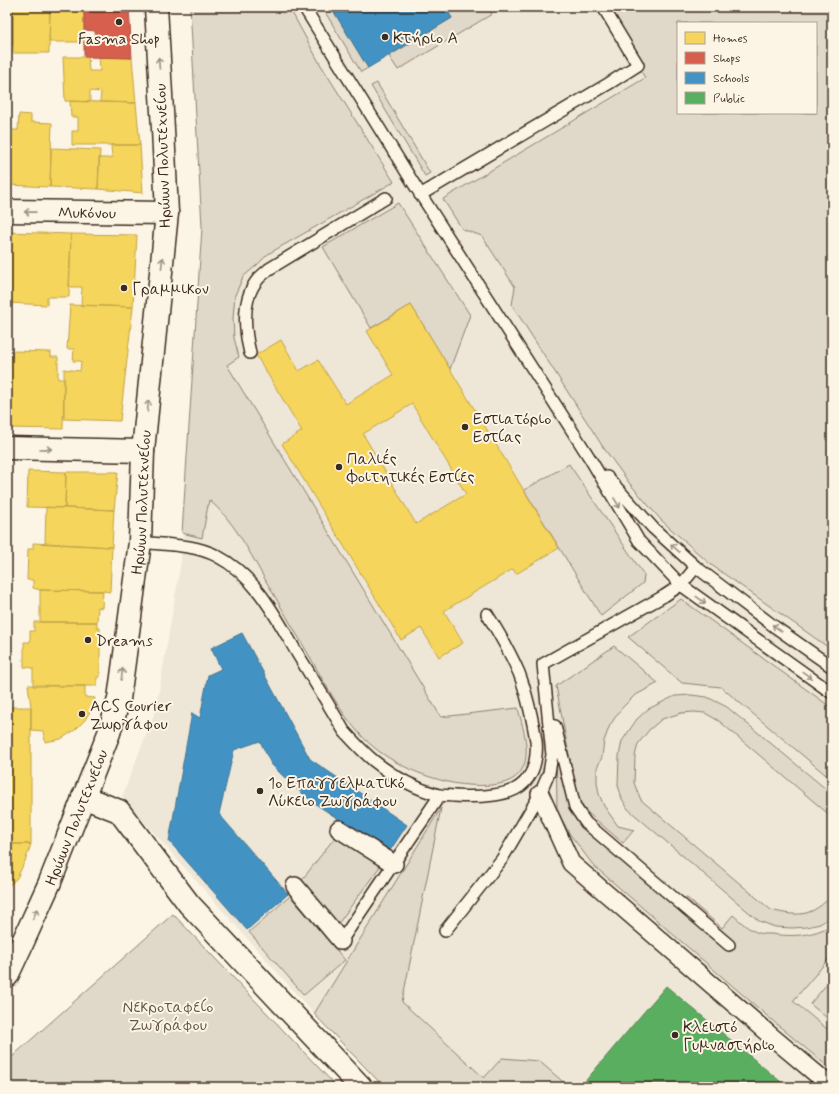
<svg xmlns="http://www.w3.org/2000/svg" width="839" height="1094" viewBox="0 0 839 1094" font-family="Mynerve,sans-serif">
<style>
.built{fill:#eee6d6;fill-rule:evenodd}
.green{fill:#e0d8c8;stroke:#8e8173;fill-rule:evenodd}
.homes{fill:#f6d55c;stroke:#bea249;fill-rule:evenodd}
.shops{fill:#d6604d;stroke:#a8503f}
.schools{fill:#4393c3;stroke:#417492}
.public{fill:#5aae61;stroke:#51864d}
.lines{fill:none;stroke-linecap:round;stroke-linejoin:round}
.service-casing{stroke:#3b2a1e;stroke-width:14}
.pedestrian-casing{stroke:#3b2a1e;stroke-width:20}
.minor-casing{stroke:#3b2a1e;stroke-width:25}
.tertiary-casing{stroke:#3b2a1e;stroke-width:25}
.service{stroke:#fcf5e5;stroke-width:11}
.pedestrian{stroke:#fcf5e5;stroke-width:17}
.minor{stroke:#fcf5e5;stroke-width:22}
.tertiary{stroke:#fcf5e5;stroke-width:22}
.oneway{stroke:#9c9082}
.poi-dot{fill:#3b2a1e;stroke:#fcf5e5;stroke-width:1.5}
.labels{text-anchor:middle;stroke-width:4;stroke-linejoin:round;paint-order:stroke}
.poi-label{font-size:16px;fill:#3b2a1e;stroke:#fcf5e5;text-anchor:start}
.street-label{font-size:16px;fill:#3b2a1e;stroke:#fcf5e5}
.park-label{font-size:16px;fill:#645648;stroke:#fcf5e5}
</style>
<rect width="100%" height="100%" fill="#fcf5e5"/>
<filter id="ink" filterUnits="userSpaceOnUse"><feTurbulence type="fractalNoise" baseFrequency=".025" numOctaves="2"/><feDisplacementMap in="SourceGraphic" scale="8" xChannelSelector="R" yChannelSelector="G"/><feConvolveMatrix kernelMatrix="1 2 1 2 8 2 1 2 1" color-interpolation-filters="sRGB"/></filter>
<g filter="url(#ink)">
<!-- built -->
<path class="built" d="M190,7h642v1080h-448l-70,-73 -192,-217 34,-88 25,-147 21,-335zM678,23h138v90h-138z"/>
<!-- green -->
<path class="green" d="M190,7h99l30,55 75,120 -126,72 -11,11 -14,12 -8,18 -2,23 1,20 5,19 -12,8 214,352 77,-9c5,22 19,58 -7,72 -13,8 -48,6 -63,2 -25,-6 -47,-15 -68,-30 -32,-23 -51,-62 -70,-95 -16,-27 -31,-54 -47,-81 -15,-27 -30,-56 -54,-76l-7,38 -20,-5 20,-306z
M322,7h9l37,61 -7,4z
M445,7h43l4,7 -94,56 -9,-14 63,-38z
M602,7h230v643l-122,-86 -49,-44 -31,-36 -27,-37 -91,-142 3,-18 -33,-51 -20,-7 -19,-30 202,-121zM678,23h138v90h-138z
M377,83l53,90 -5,3 -54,-90z
M398,203l72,112 -20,54 -39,-64 -40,23 -48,-81z
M569,464l75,111 -1,8 -42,33 -77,-126z
M681,599l151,109v72l-111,-93 -39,-4 -54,-46z
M614,646l44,37 -24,13 -13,13 -11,16 -6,16 -2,16 -5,11v14l2,12 5,12 14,20 16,4 -11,13 -35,-30 -5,-6 -7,-15 -20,-106z
M691,695l16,2 20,10 105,87v23l-113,-96 -14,-8 -11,-1 -13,1 -19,6 -13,11 -11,14 -3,12 -1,27 7,17 130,110c27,7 41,7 61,-15v21l-12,8 -13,3 -15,1 -17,-1 -16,-6 -131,-112 -6,-10 -4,-14 1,-29 3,-15 15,-22 11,-10 27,-13z
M556,738l13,63 100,96 18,1 35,30 11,-13c8,7 16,15 26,18 4,1 8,1 12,1 22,3 42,2 61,-9v30l-39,46 39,32v37l-52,-43 -187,-162 -24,-32 -12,-23z
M441,808l-39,194 82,76 18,-20 37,3 30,26h-185l-70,-73z
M339,832l45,29 -49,67 -37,-43z
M290,896l55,64 -41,35 -55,-63z
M173,914l164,173h-330v-24l8,-9z
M832,978v44l-22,-18z"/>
<!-- homes -->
<path class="homes" d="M7,7h6v38l-6,-1z
M13,7h37l-1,46h-36z
M50,7h34v35h-35z
M63,57h25l1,14h11l-1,-14 33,1 4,45 -36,-1 1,-10 -11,-1v11l-25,-1z
M70,101l66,2 4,42h-68v-14h6v-14h-7z
M19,114l12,1v7l21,1 -2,64 -42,-2 2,-55h8z
M111,145h29l3,48 -45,-4 1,-31h13z
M51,148l49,2 -2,39 -48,-2z
M7,154h2l-1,31h-1z
M7,232l64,2 -2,63h-22v8l-40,-2z
M71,234l66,1 -4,72 -52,-2 1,-18h-13z
M70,305l63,2 -13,114 -56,-2v-50l16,2 1,-10h-8l1,-12h-7z
M411,305l148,243 -43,26 -3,-5 -69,42 19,32 -24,14 -18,-29 -20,12 -119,-196 20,-13 -46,-76 25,-15 18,31 19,-11 28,44 47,-29 -26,-44zM412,404l54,90 -50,30 -53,-90z
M12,351l39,1v5h7v22h6l-1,50 -56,-1v-71h5z
M28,471l38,1 -1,36 -38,-1z
M66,472h52l-4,38 -49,-2z
M46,507l68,3 -2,37 -67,-4z
M33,543l79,4 -2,45 -7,-1 -63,-1 -7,-2v-8h-6l1,-31h5z
M40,590l63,1 -1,17 -4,-1 -1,15h-57z
M34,622h63v6h3v49h-3v9h-64v-18l-9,-1v-25h6v-11h4z
M7,685h1v22h23v137h-24z
M28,685l57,1v11l10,1 -3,10 -7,12 -10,10 -14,9 -16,3 -2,-11 -12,-1v-23z
M7,844h24l-5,15 -9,19 -10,10z"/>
<!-- shops -->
<path class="shops" d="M84,7h45l3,51 -48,-1v-15l12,1 -1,-12 -11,-1z"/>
<!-- schools -->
<path class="schools" d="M331,7h114l7,11 -84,50z
M242,633l68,126 97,66 -18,27 -72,-47 -24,-19 -22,-22 -11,-23 -26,9 -15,64 69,80 -41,36 -78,-89 23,-128 8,5 8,-43 13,-6 -10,-21z"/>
<!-- public -->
<path class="public" d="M666,986l121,101h-202l-3,-2z"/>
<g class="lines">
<defs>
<path id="service" d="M304,7l108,174 177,276 50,84 42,44 151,108
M420,195l188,-111 30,-19 -35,-58
M250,353c-6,-25 -9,-55 9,-75 3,-3 7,-6 10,-9l117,-71
M607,477l46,51 43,39 79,60 57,40
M140,542c26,3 54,2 77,14 39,20 59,61 80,97 16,26 32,52 47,78 10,11 19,21 30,30 19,15 42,28 65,34 5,1 10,0 15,1 14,1 26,1 40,-1 15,-2 29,-6 37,-22 5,-9 6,-23 5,-32 -3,-20 -10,-50 -17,-68 -9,-21 -20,-40 -32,-59
M555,726l20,81 11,16 143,122
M445,931l57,-72 38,-65 9,-21 3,-18 -9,-91 121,-68 17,-11 15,-18
M341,941l99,-146"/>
<path id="pedestrian" d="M540,794l31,69 200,173 61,51
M339,829l55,35
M295,886l46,55"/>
<g id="minor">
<path id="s1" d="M7,211l160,2"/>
<path d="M7,448l136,3"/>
<path d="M83,797l36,14 70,93 172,183"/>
</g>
<g id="tertiary">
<path id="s2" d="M7,976l14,-30 29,-64 59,-149 10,-34 21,-157 3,-91 24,-238 -4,-84 -7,-122"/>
</g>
</defs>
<!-- service casing -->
<use href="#service" class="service-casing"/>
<!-- pedestrian casing -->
<use href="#pedestrian" class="pedestrian-casing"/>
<!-- minor casing -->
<use href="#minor" class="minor-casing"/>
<!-- tertiary casing -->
<use href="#tertiary" class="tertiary-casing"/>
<!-- service -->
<use href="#service" class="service"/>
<!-- pedestrian -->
<use href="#pedestrian" class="pedestrian"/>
<!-- minor -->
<use href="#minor" class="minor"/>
<!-- tertiary -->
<use href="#tertiary" class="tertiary"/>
</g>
<!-- one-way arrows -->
<defs><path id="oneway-shaft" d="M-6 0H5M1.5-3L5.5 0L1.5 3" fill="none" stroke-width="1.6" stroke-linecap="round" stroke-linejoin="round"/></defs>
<g class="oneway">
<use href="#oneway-shaft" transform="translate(159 63) rotate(-94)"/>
<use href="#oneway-shaft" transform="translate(30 212) rotate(-179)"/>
<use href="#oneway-shaft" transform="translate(162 263) rotate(-84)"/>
<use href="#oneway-shaft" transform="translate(148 406) rotate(-84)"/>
<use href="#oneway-shaft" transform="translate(46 449) rotate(1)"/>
<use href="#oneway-shaft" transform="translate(617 503) rotate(59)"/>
<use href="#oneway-shaft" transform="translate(675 548) rotate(-137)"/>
<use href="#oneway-shaft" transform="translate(701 600) rotate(36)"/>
<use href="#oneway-shaft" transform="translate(777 628) rotate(-144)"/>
<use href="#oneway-shaft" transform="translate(122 674) rotate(-82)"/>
<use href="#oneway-shaft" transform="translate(807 675) rotate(36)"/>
<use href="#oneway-shaft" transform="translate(35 914) rotate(-66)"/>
</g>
</g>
<!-- markers -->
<g class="poi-dot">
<circle cx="119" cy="22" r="4"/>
<circle cx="385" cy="37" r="4"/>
<circle cx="124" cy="288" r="4"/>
<circle cx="465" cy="427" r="4"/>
<circle cx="339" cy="467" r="4"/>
<circle cx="88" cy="640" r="4"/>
<circle cx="82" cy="714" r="4"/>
<circle cx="260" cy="791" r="4"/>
<circle cx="675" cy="1035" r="4"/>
</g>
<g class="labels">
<!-- poi labels -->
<g class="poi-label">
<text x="393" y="43">Κτήριο Α</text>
<text x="119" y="44" text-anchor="middle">Fasma Shop</text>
<text x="132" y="294">Γραμμικον</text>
<text x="473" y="424">Εστιατόριο<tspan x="473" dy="18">Εστίας</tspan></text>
<text x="347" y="464">Παλιές<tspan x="347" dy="18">Φοιτητικές Εστίες</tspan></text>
<text x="96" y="646">Dreams</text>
<text x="90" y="711">ACS Courier<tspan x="90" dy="18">Ζωργάφου</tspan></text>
<text x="268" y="788">1ο Επαγγελματικό<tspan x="268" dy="18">Λύκειο Ζωγράφου</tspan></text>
<text x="683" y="1032">Κλειστό<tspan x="683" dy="18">Γυμναστήριο</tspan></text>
</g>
<!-- street labels -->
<g class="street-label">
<text transform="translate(162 156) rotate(-92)" y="6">Ηρώων Πολυτεχνείου</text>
<text dy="6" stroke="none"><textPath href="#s1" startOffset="80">Μυκόνου</textPath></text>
<text dy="6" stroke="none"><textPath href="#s2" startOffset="497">Ηρώων Πολυτεχνείου</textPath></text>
<text dy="6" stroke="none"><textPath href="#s2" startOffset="173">Ηρώων Πολυτεχνείου</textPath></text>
</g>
<!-- park labels -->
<g class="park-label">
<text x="168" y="1012">Νεκροταφείο<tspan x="168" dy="18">Ζωγράφου</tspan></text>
</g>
</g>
<!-- margin -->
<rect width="839" height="1094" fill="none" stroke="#fcf5e5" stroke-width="24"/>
<rect x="12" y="12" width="815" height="1070" fill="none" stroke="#3b2a1e" stroke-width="1.5" filter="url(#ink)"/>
<!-- legend -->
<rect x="677" y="22" width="140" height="92" fill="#fcf5e5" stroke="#afa495"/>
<rect x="685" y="32" width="20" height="12" fill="#f6d55c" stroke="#afa495"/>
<text x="713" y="42" font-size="12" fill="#3b2a1e">Homes</text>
<rect x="685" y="52" width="20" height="12" fill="#d6604d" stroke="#afa495"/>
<text x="713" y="62" font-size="12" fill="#3b2a1e">Shops</text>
<rect x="685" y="72" width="20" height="12" fill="#4393c3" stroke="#afa495"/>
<text x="713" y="82" font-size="12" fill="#3b2a1e">Schools</text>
<rect x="685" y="92" width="20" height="12" fill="#5aae61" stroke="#afa495"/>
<text x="713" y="102" font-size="12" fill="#3b2a1e">Public</text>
</svg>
